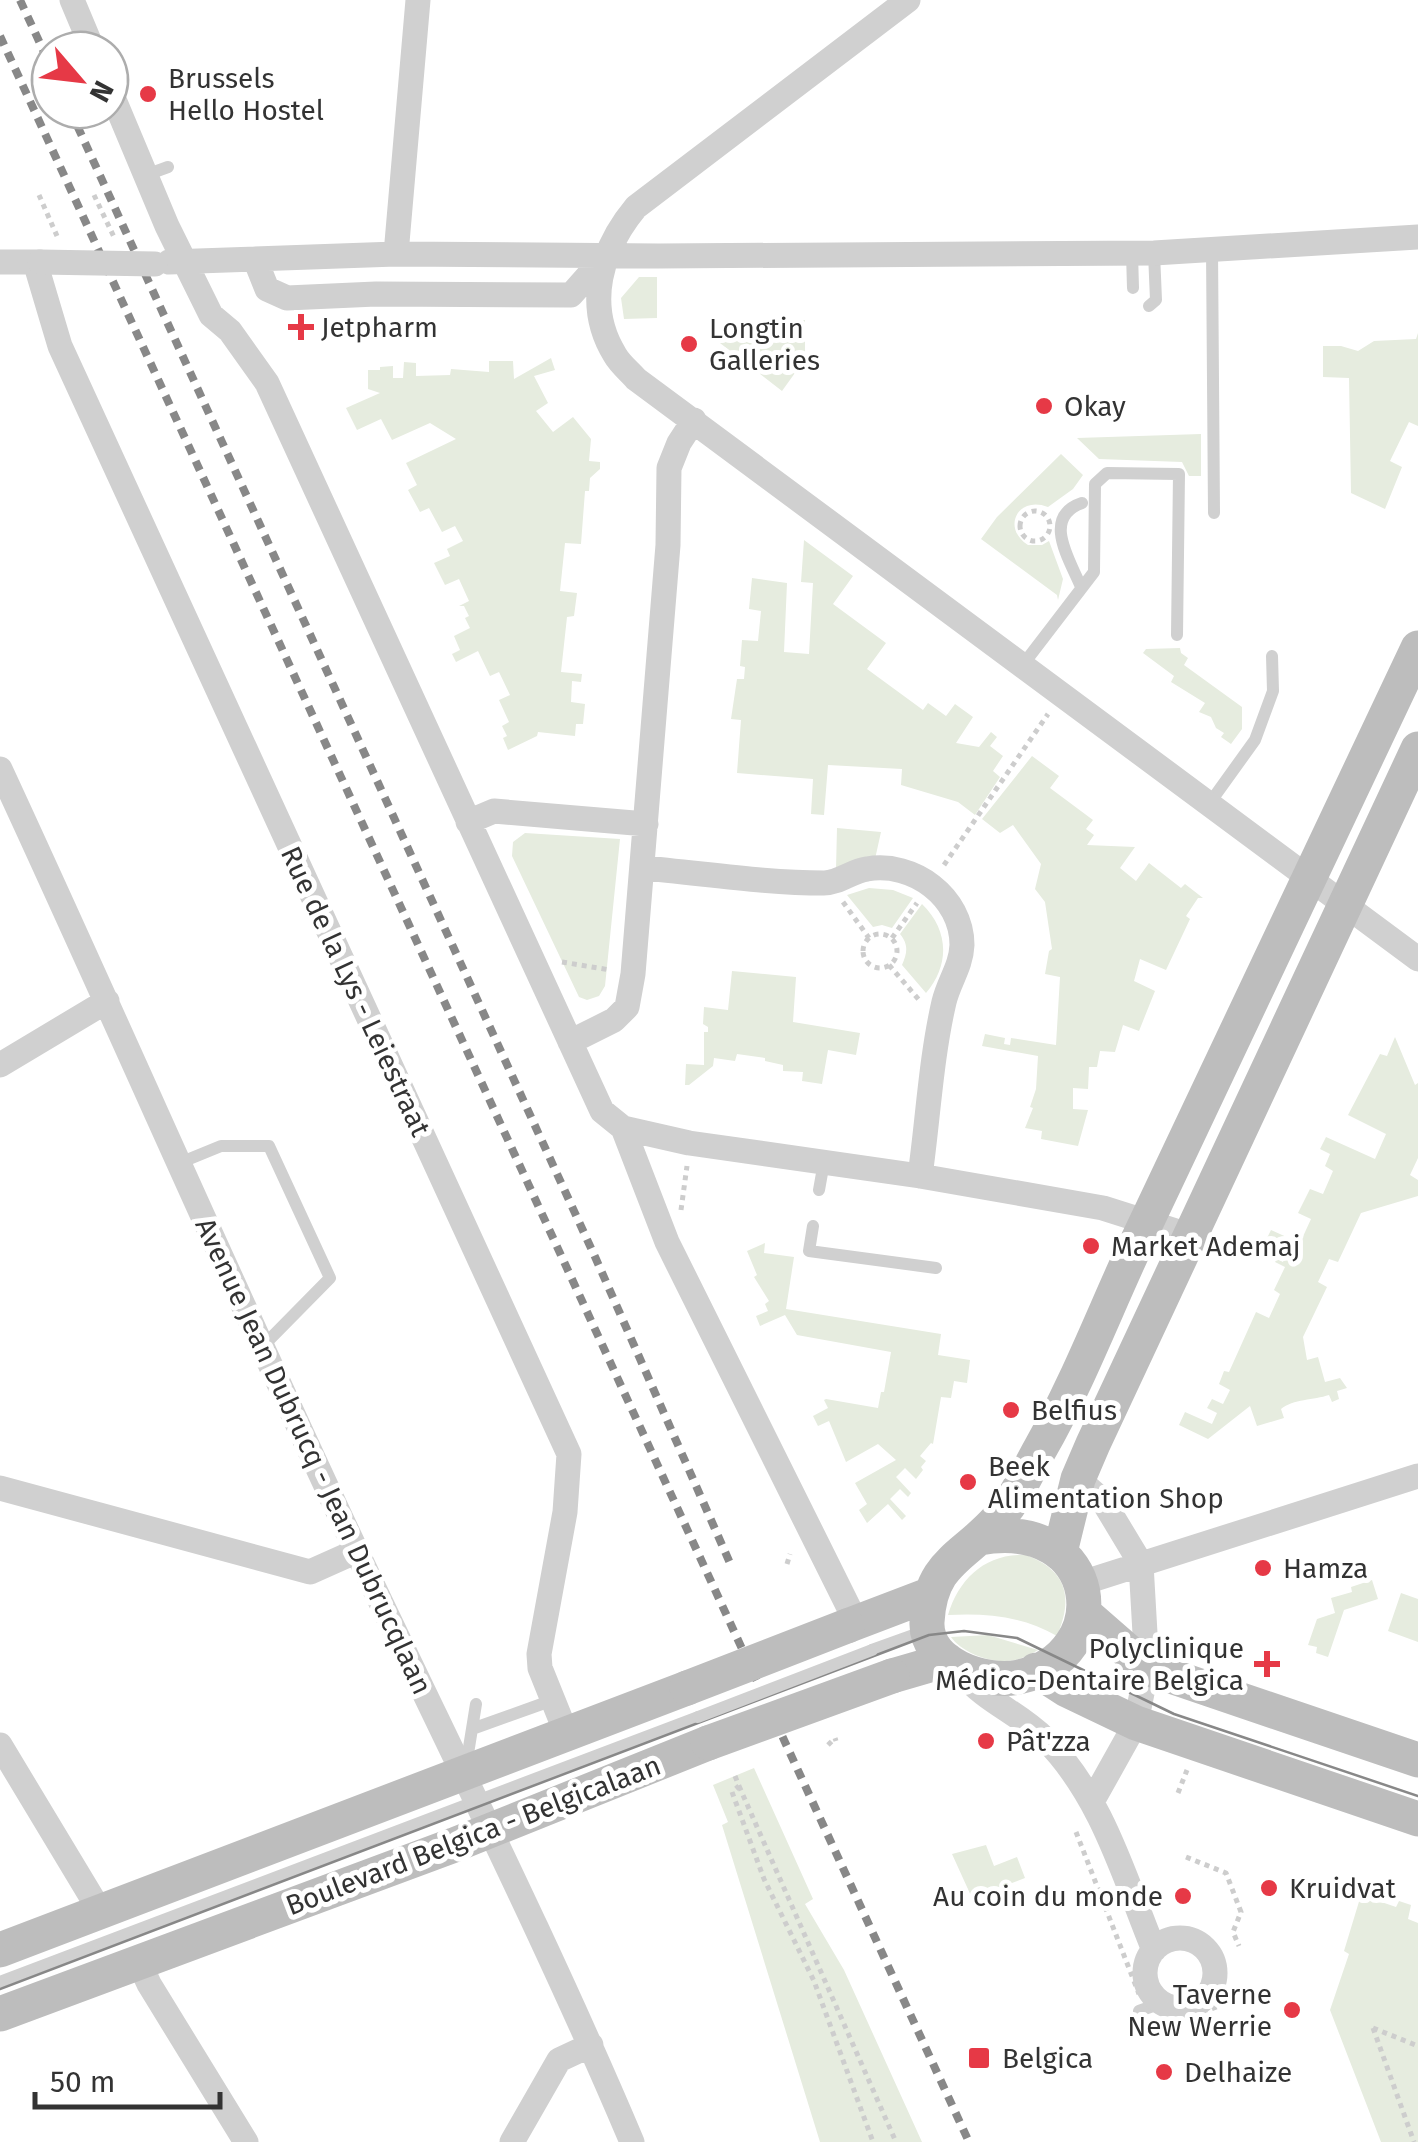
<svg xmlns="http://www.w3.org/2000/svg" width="1418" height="2142" viewBox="0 0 1418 2142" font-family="'Fira Sans',sans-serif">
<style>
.green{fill:#e6ecdf}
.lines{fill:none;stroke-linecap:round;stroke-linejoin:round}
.path{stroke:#cdcdcd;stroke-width:5;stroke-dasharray:5 5;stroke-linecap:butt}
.lane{stroke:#d0d0d0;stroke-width:12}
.street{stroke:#d0d0d0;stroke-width:25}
.secondary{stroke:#bdbdbd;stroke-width:35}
.tram{stroke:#888;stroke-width:2.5}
.rail{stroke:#888;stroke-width:8;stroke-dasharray:10 8;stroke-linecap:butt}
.lane-bridge{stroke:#d0d0d0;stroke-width:12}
.street-bridge{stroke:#d0d0d0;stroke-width:25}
.secondary-bridge{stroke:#bdbdbd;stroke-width:35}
.poi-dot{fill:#e63946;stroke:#fff;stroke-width:4}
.labels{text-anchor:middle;stroke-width:10;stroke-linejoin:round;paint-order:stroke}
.poi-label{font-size:28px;fill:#333;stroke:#fff;text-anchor:start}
.street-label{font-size:28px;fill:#333;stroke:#fff}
</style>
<rect width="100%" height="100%" fill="#fff"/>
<!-- green -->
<path class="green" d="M639,277h18v41l-33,1 -3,-21z
M799,320h6v39l-23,32 -75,-58 3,-6 89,1z
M1418,333v93l-9,-4 -19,39 12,6 -17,42 -34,-16 -2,-115 -26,-1v-31h18l17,5 16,-10 42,-2z
M551,358l4,12 -21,6 14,27 -12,8 17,21 20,-15 18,22 -2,22 11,1v7l-10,9 -1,13h-4l-4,53 -16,-1 -5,48 17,2 -3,23 -7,1 -6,55 21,2 -1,8 -9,-1 -1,21 14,2 -2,20h-7l-1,12 -37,-4 -1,4 -29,14 -5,-12 4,-2 -5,-10 7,-4 -10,-22 11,-5 -11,-23 -9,4 -12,-25 -22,11 -4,-8 8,-4 -6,-14 16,-8 -5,-10 4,-2 -5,-10h-5l10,-5 -10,-22 -14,6 -11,-22 16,-7 -3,-7 16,-8 -8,-15 -13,6 -13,-24 -9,4 -12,-22 9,-5 -11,-22 50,-24 -26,-16 -38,17 -11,-21 -24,11 -11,-22 34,-15 -12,-4v-19h12v-3l13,-1v12h10l1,-16 12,1v13l34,-1 1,-6 38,3v-11h24l1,18z
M1201,434v42h-12l-7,-14 -83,-3 -22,-21z
M1061,454l22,21 -10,14 -25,18c-30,-12 -47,21 -20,38h14l7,-4 14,38 -5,21 -1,-5 -76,-56 16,-22z
M804,540l49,36 -20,28 53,39 -19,26 56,41 5,-7 18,13 9,-12 18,13 -17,26 23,4 12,-15 6,5 -7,9 13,10 -10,15 7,6 -25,38 -17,-13 -57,-17 1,-16 -74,-4 -4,50 -13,-1 2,-35 -76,-6 4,-53 -10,-1 6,-40h7l1,-12 -5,-1 2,-26 16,1 3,-30 -12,-2 3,-31 35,5 -3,69 25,2 4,-71 -12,-1z
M1180,648l1,5 7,5 -4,7 58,42v22l-11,15 -10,-7 3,-4 -8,-5 -5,-11 -12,-5 6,-9 -34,-21 3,-6 -31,-23 3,-4z
M1032,756l27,20 -9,12 43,32 -7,9 8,6 -7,10 48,2 -15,21 16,13 13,-18 32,25 4,-4 18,14h-5l-12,18 4,3 -24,51 -26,-11 -6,22 21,10 -16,40 -16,-6 -8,27 -15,-1 -3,16h-8l-1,22 -15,-1v21l15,1 -10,36 -37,-7 1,-8 -17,-3 8,-20 -3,-1 6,-18 2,-33 -56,-10 3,-12 20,4 -1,6 6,1 1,-7 45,7 4,-68 -15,-3 4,-23 3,-2 -7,-47 -10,-13 6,-25 -28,-39 -13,8 -18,-14z
M837,828l44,4 -6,27 -39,10z
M525,833l95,6 -15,147 -6,10 -12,4 -8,-3 -67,-141 1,-14z
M869,888l24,2 20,8 -21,30 -10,-3 -9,2 -26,-32z
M922,904c27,26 28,61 4,89l-24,-28c5,-12 7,-20 -2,-31z
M732,971l64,6 -3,45 67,11 -4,22 -28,-5 -6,34 -20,-3 1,-9 -20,-1v-6l-18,-4v-3l-28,-4 -2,7 -21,-3 -1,8 -24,19h-4l1,-21 18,1v-33h4v-5l-5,-3 1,-17 24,3z
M1395,1037l20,48 3,-2v75l-8,17 8,5v16l-57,17 -23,49 -9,-3 -11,23 9,5 -24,50 4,23 11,-3 7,25 15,-4 7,10 -10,3 2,8 -7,3 -3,-7c-15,5 -36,4 -48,14l3,9 -27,8 -7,-20 -42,33 -29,-14 6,-13 27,12 5,-11 -10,-5 5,-9 11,5 7,-14 -11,-6 5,-13 5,1 27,-60 13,6 11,-24 -6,-4 11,-23 -10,-5 2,-3 6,3 3,-8 -21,-12 6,-12 29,13 11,-24 -13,-6 12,-24 13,5 10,-23 -8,-5 5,-12 -10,-5 6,-12 49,22 11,-25 -38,-19 32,-61 7,2z
M765,1243l-1,10 30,4 -8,52 155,25 -3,21 32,5 -3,23 -13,-2 -3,17 -10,-1 -8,47 -2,-1 -11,13 6,5 -5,6 2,3 -7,9 -11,-11 -9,9 15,16 -3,4 -8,-8 -10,10 16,17 -4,4 -14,-16 -21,19 -8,-13 8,-6 -12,-21 41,-23 -18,-16 -32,18 -17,-41 -11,5 -5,-10 15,-8 -4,-8 2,-1 52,9 3,-16h3l7,-40 -94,-17 -12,-20 -25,11 -4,-10 12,-5 -3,-7 4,-3 -15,-24 3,-2 -10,-24z
M1026,1555c42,16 47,43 31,81 -34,-20 -71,-23 -109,-21 11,-37 38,-62 78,-60z
M1372,1580l6,19 -34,11 -16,47 -12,-4 1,-6 -9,-2 9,-26 18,-6 -4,-15 21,-6 -1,-5z
M1401,1593l17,6v43l-30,-11z
M988,1635l50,15c-7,4 -16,9 -24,10 -20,5 -52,-7 -63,-23z
M754,1768l59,131 -8,5 39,66 78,172h-102l-98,-317 6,-3 -15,-37z
M986,1845l8,21 23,-9 8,21 -53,20 -20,-44z
M1361,1895l35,12 3,-6 12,4 -3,14 10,4v219h-37l-51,-132 19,-56 -5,-3z"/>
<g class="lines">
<!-- path -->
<path class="path" d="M39,195l18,41
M94,195l20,42
M1020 526a15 15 0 1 1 30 0a15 15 0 1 1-30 0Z
M944,865l104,-151
M843,902l26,36
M863 951a17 17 0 1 1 34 0a17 17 0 1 1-34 0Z
M892,938l25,-35
M562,962l48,8
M889,965l31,36
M681,1210l6,-44
M787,1564l3,-10
M828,1745l7,-7 1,3
M735,1776l4,10 -7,6 32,87 50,102 59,161
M739,1786l157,356
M1178,1793l9,-23
M1076,1832l63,162
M1186,1857l40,16 15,39 -8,20 6,14
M1165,2022l8,2 84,-33
M1373,2028l41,114
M1373,2028l45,18"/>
<!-- lane -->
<path class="lane" d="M146,175l22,-8
M1212,249l2,264
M1132,253l1,35
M1149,306l7,-6 -2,-47
M1081,587c-11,-27 -40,-70 1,-84
M1022,666l72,-94 1,-88 12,-11 72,1 -2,161
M1209,804l46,-64 18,-49 -1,-35
M177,1164l44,-18h48l61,132 -67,68
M819,1190l5,-28
M813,1226l-4,25 127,17
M872,1650l53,-19
M472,1729l81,-29
M466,1766l10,-62
M0,1982l698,-265
M1139,2011l22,-8"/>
<!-- street -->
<path class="street" d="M72,0l21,50
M908,0l-272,207c-35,42 -52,98 -21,148 5,9 15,17 21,24l782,580
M110,90l57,136 44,89 19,16 37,52 335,728 21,17 44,114 189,380
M396,254l22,-254
M255,259l12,30 20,9 89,-4 195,1 32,-36
M0,262h40
M35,262l25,84 509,1108 -4,58 -26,142 1,14 27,67
M169,262l227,-8 263,2 495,-3 264,-16
M0,769c120,259 234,522 356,781 93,197 191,391 276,592
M468,822l26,-11 152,13
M642,868c60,5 122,15 182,15 15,0 28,-12 43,-14 46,-8 95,28 95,76 -1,22 -13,36 -18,57 -13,56 -16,117 -24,174
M570,1042l44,-22 13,-13 6,-33 35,-429 1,-77 10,-25 15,-23
M0,1065l107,-64
M623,1128l66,15 231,33 183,32 85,27
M1078,1479l25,22 38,63 6,104 -11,55 -43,77
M0,1488l310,84 47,-21
M1082,1583l336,-107
M961,1672c26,31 57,40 84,67 57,57 79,138 109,211
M0,1745l100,166
M1145 1973a35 35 0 1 1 70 0a35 35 0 1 1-70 0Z
M139,1962l10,22 97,158
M512,2142l47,-82 32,-15"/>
<!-- secondary -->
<path class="secondary" d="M979,1538c125,-22 138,118 40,139 -35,7 -94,-13 -92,-55 3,-60 36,-64 70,-102 18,-19 30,-48 43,-71 41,-72 70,-152 106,-226 92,-191 182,-383 272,-575
M1060,1552l18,-73 15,-35 325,-695
M1084,1613l63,55 271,92
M847,1626l84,-32
M1036,1670l31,20 69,33 282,96
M892,1676l55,-16
M0,1950l687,-262
M0,2014l454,-169 254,-102"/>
<!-- tram -->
<path class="tram" d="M0,1989l929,-354 35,-4 53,7 157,76 244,82"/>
<!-- rail -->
<path class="rail" d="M20,0l30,65
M0,36l969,2106
M70,110l526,1149 134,304"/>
<!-- lane-bridge -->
<path class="lane-bridge" d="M698,1717l174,-67"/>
<!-- street-bridge -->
<path class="street-bridge" d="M40,262l115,2"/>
<!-- secondary-bridge -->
<path class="secondary-bridge" d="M687,1688l160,-62
M708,1743l184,-67"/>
</g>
<!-- markers -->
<g class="poi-dot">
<circle cx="148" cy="94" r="10"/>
<path d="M296 312h10v10h10v10h-10v10h-10v-10h-10v-10h10z"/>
<circle cx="689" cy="344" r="10"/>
<circle cx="1044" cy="406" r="10"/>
<circle cx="1091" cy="1246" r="10"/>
<circle cx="1011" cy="1410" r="10"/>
<circle cx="968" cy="1482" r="10"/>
<circle cx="1263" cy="1568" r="10"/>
<path d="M1262 1649h10v10h10v10h-10v10h-10v-10h-10v-10h10z"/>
<circle cx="986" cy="1741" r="10"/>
<circle cx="1269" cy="1888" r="10"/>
<circle cx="1183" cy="1896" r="10"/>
<circle cx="1292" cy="2010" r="10"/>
<rect x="967" y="2046" width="24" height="24" rx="5"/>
<circle cx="1164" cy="2072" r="10"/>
</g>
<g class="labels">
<!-- poi labels -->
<g class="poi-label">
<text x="168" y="88">Brussels<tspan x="168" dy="32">Hello Hostel</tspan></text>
<text x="321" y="337">Jetpharm</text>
<text x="709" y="338">Longtin<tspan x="709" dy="32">Galleries</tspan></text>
<text x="1064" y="416">Okay</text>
<text x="1111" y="1256">Market Ademaj</text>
<text x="1031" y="1420">Belfius</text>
<text x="988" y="1476">Beek<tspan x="988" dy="32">Alimentation Shop</tspan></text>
<text x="1283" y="1578">Hamza</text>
<text x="1244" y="1658" text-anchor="end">Polyclinique<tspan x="1244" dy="32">Médico-Dentaire Belgica</tspan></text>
<text x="1006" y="1751">Pât'zza</text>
<text x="1289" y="1898">Kruidvat</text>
<text x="1163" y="1906" text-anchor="end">Au coin du monde</text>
<text x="1272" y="2004" text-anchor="end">Taverne<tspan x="1272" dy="32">New Werrie</tspan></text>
<text x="1002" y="2068">Belgica</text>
<text x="1184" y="2082">Delhaize</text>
</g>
<!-- street labels -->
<g class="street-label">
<text transform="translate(356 991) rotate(65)" y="10">Rue de la Lys - Leiestraat</text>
<text transform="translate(314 1456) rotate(65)" y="10">Avenue Jean Dubrucq - Jean Dubrucqlaan</text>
<text transform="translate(473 1835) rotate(-21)" y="10">Boulevard Belgica - Belgicalaan</text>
</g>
</g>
<!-- north arrow -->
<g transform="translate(80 80) rotate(118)"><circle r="48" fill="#ffffff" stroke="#adadad" stroke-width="2.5"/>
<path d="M0-8L18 38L0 25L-18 38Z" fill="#e63946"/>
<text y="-15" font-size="28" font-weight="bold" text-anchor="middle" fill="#333333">N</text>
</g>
<!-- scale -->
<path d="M35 2092v15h185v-15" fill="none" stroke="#333333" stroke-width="5"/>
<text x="50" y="2092" font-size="30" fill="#333333" stroke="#ffffff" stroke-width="8" paint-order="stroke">50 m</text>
</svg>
